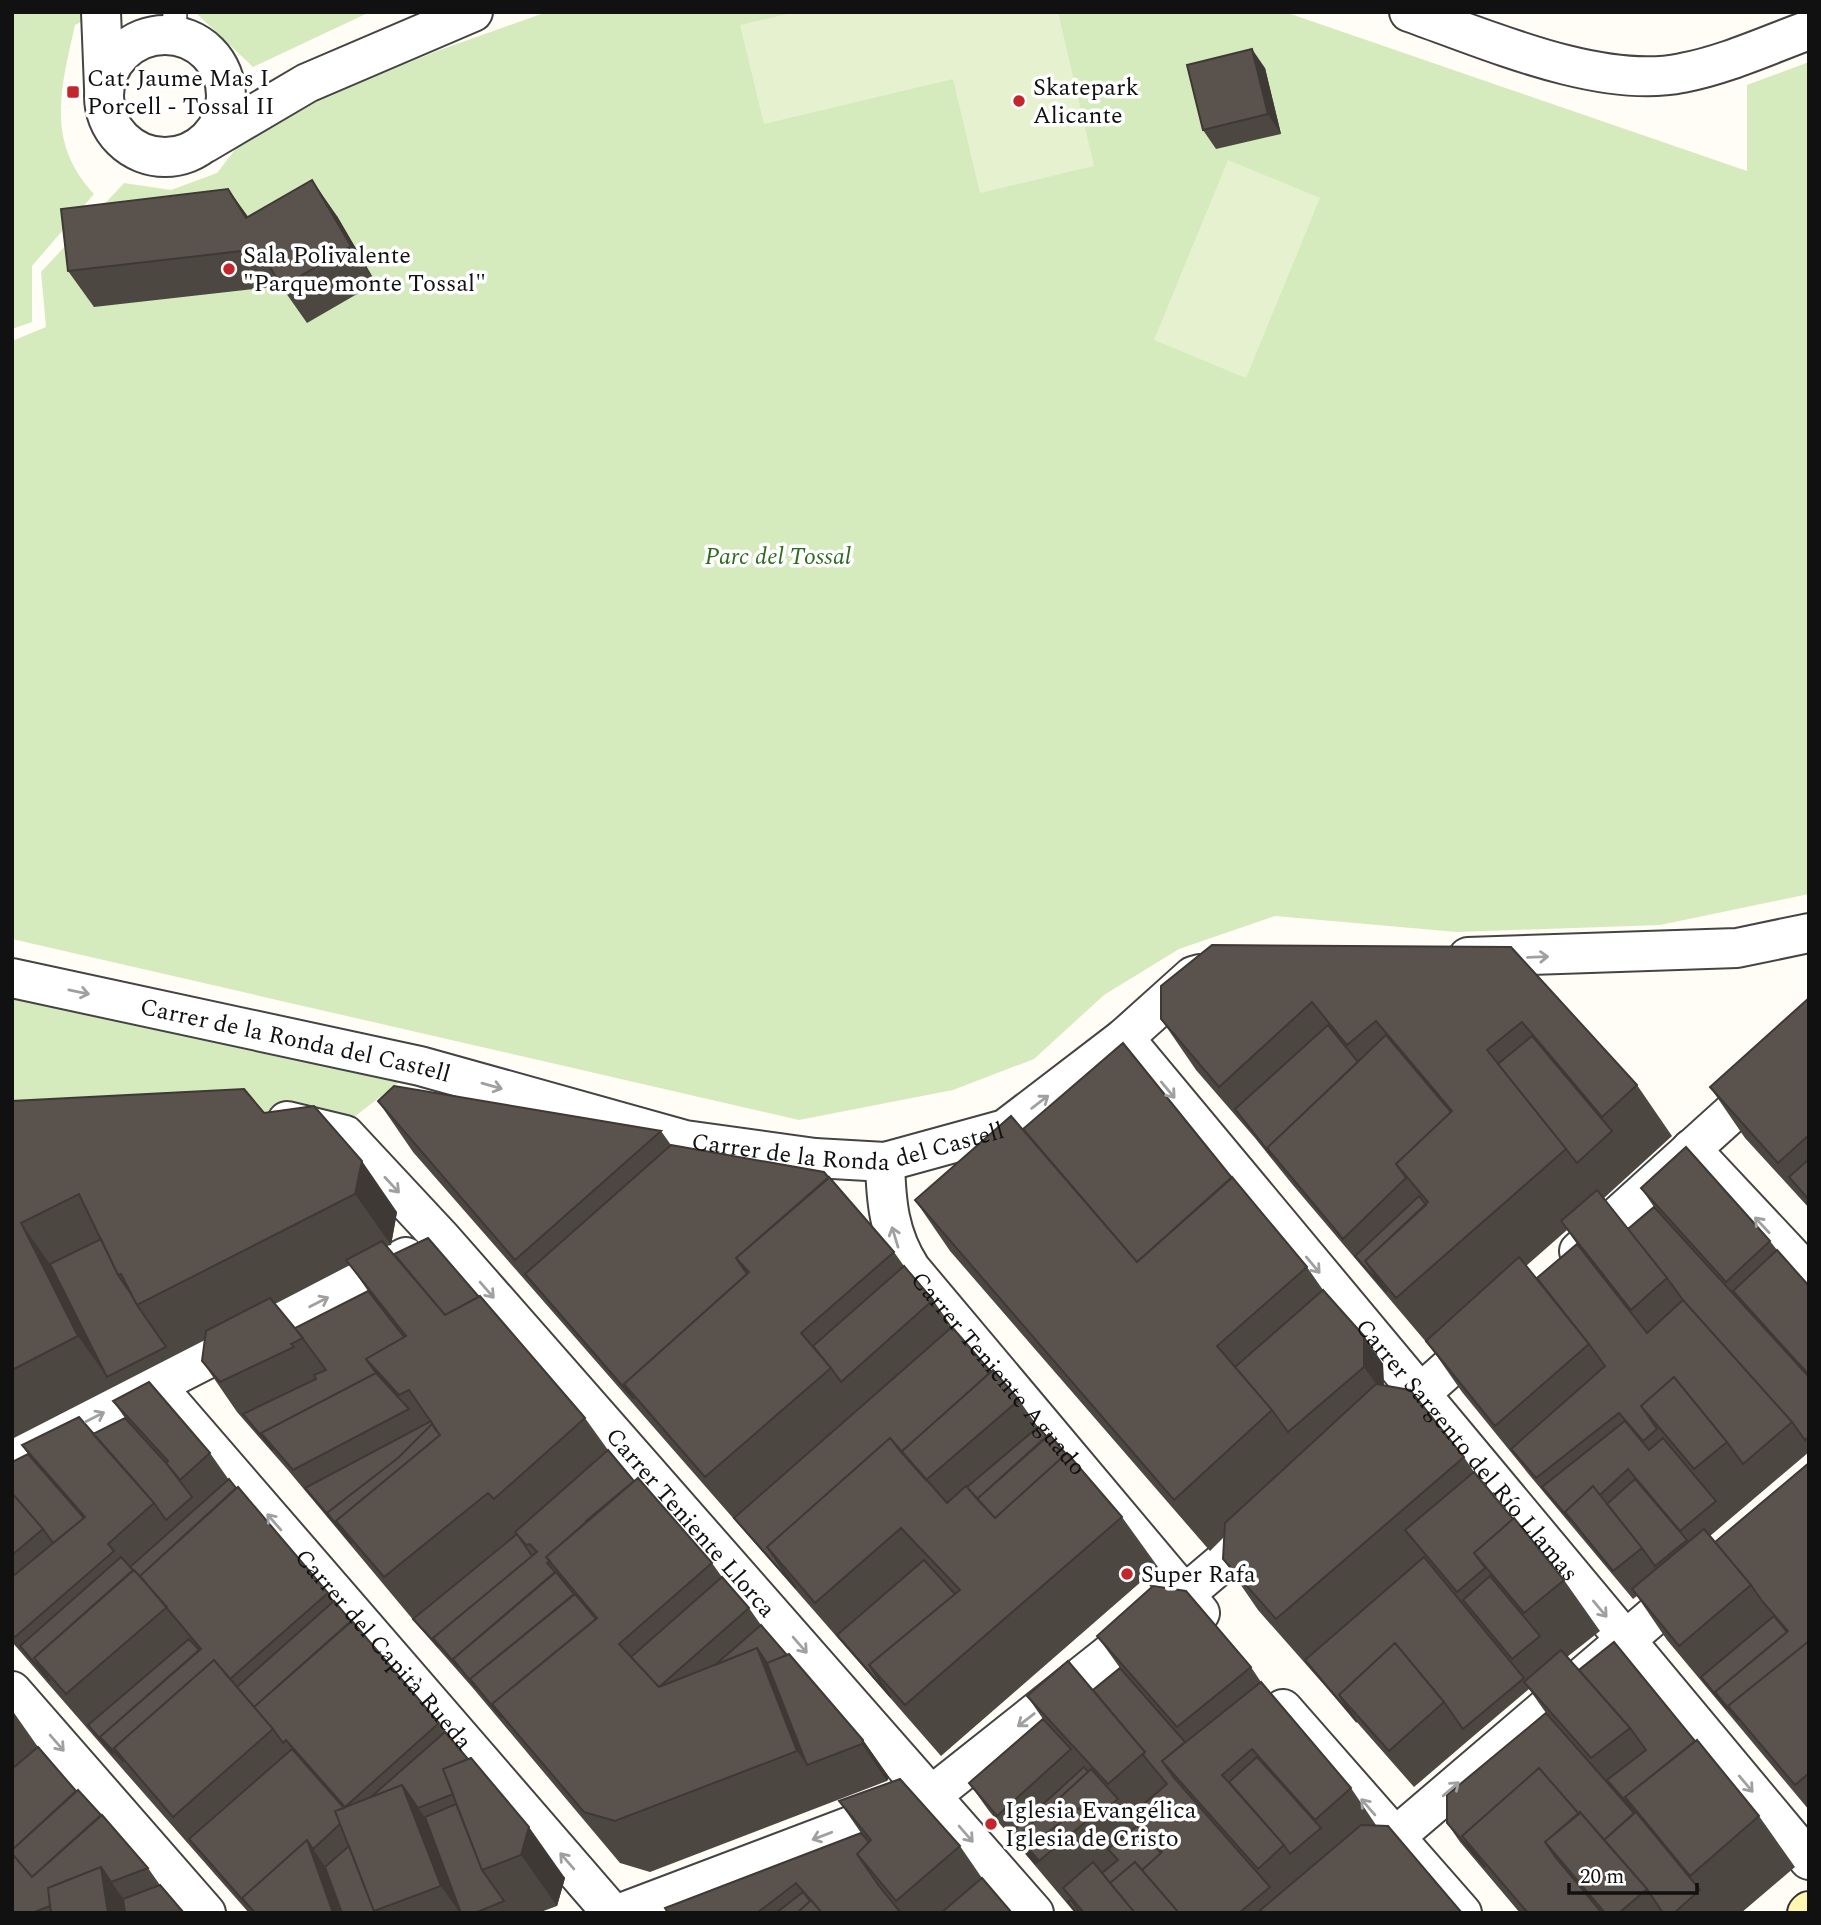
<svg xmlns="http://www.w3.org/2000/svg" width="1821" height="1925" viewBox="0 0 1821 1925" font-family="Spectral,serif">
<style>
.green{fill:#d5ebbd}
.pitch{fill:#e6f2cf}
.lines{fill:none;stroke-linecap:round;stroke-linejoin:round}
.service-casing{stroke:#444;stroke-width:26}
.minor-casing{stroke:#444;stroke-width:42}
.secondary-casing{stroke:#333;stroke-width:42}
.service{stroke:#fff;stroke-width:23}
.minor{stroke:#fff;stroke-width:38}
.secondary{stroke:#fff6b0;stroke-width:38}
.wall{fill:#4d4742;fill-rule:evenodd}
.shaded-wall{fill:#3f3936}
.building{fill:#5a524d;stroke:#3f3936;stroke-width:2}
.oneway{stroke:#a0a0a0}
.poi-dot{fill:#c4262e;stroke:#fff;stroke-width:2.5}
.labels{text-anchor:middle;stroke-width:7;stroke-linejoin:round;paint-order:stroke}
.poi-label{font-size:24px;fill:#111;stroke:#fff;text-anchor:start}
.park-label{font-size:24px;font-style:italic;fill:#2f6b1f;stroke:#fff}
.street-label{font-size:24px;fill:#111;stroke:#fff}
</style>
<rect width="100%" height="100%" fill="#fffdf5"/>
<!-- green -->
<path class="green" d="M12,12h89l-26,13c-14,63 -30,117 19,169l-62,72v56l-20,7z
M195,12h175l-117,55z
M547,12h738l462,159v-86l62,-23v832l-149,31 -203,7 -182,-16 -96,33 -75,46 -70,64 -81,31 -154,30 -787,-181v-598l34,-14 -5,-55 83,-89 47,7 46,-17 37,-48 183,-74z
M12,978l408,88 -106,82 -302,-21z"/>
<!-- pitch -->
<path class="pitch" d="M796,12h262l36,154 -114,27 -27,-114 -189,45 -24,-99z
M1228,160l92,38 -74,180 -92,-38z"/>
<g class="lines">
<defs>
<path id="service" d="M174,35l1,-23"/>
<g id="minor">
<path d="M101,12l3,76"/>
<path d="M1409,12c77,27 192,78 273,61 43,-8 86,-28 127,-43"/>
<circle cx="165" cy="96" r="61"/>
<path d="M205,143l102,-60 166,-71"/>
<path d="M1468,957l269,-9 72,-15"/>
<path id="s1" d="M12,978l408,88 265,74 130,18 70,4 120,-33 119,-91 69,-62 7,-2"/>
<path id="s2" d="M1124,1038l685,822"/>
<path id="s3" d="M287,1121l58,14 97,104 592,674"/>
<path d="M1691,1149l118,126"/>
<path id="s4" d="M885,1162c1,40 4,73 26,107l289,344"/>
<path d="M1579,1251l230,-208"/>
<path id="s5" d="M156,1386l456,527"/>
<path d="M1376,1433l109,-97"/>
<path d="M12,1459l394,-202"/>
<path d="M12,1691l194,222"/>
<path d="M1283,1709l179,204"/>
<path d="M621,1913l311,-118 252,-200 79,-67"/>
<path d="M1306,1913l384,-328"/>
</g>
<path id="secondary" d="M1807,1913l2,-2"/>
</defs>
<!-- service casing -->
<use href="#service" class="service-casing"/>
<!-- minor casing -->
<use href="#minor" class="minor-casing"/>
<!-- secondary casing -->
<use href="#secondary" class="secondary-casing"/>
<!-- service -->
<use href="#service" class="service"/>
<!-- minor -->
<use href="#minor" class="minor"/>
<!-- secondary -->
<use href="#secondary" class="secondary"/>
</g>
<!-- wall -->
<path class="wall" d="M1265,68l16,66 -65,15 -13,-19z
M228,189l20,28 89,-1 39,67 -69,40 -26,-37 -187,21 -26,-36z
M1511,947l126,138 35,51 -68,62 24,31 26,-22 -13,-19 129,53 7,9 32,36v166l-99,84 5,6 94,-79v347l-142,-170 -30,-44 -4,3 -102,-122 -69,-85 -30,-43 -140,-165 -37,-46 -59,-68 -35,-51zM1567,1230l10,14 -40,34 -11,-12z
M1809,998v210l-64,-70 -35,-51z
M12,1101l252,12 133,99 -6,33 -4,1 7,8 191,164 23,32 26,31 78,82 10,14 27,31 12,17 26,30 76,85 26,37 -2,4 -237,91 -30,-9 -148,-176 -52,-59 -133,-159 -50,-57 -35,-51 3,-21 -193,99zM350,1265l18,26 -73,37 -20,-24z
M378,1101l283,30 10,14 223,107 10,14 29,34 19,27 39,45 28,28 19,27 9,10 19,17 56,63 36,50 -217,189 -528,-604z
M1023,1129l209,49 75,89 16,23 41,46 19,28 1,21 80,72 10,15 90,108 36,51 -33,26 12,13 116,71 64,75 36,51 -54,46h-221l-60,-71 -13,-19 99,-110 -17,-24 -59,50 -56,48 -156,-177 -35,-51 1,-22 -14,14 -260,-300 -35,-51z
M113,1401l97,52 19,27 99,113 6,8 105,122 126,155 -8,28 -19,7h-289l-123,-140 -114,-131v-180l16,-8 -6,-9 71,-11 32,-16z
M1097,1636l154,31 10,15 90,106 25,37 -1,1 87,87h-387l-86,-102 -20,-28 74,-64 -16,-23 66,-6 27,-22z
M12,1710l26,37 38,44 72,77 12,17 24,28h-172z
M839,1801l121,45 22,32 30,35h-344l193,-80z"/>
<!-- shaded-wall -->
<path class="shaded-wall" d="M1252,49l13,19 16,66 -13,-20z
M312,180l25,36 39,67 -25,-37z
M228,189l26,36 -8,-7z
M362,1161l35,51 -6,33 -36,-51z
M21,1223l36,51 50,103 -29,-41z
M1364,1336l19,28 1,31 -20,-28z
M757,1648l35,51 15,66 -10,-14z
M863,1740l26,37 -2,4 -25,-37z
M402,1785l36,51 29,77h-7l-19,-27z
M529,1827l36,51 -8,28 -36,-51z
M307,1840l25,37 13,36h-12z
M101,1867l32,46h-25z"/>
<!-- building -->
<path class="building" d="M1252,49l16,65 -65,16 -16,-65z
M312,180l39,66 -69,41 -23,-38 -191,22 -7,-62 167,-20 18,29z
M1212,945l299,2 126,138 -35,32 -80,-95 -35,28 79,99 -170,149 -31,-37 63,-59 -32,-38 56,-53 -76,-90 -29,24 -35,-43 -93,85 -58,-68v-33z
M1809,998v137l-31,28 -68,-76z
M1328,1025l30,37 -91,86 5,8 -37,-47z
M1386,1035l65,77 -55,52 10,14 -63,61 -76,-91z
M1532,1036l80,95 -35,32 -11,-14 -68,-85z
M1123,1043l109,135 -95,84 -114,-133z
M394,1086l267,45 -146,129 -137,-159z
M244,1089l20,24 50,-7 48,55 -7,33 -218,111 -16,-31 -3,1 -39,-81 -58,29 57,113 -66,34v-269z
M1011,1116l126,146 95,-85 75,90 -90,79 55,64 -98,90 -259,-300z
M671,1145l153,27 5,6 -93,80 11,16 -123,110 10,15 -109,-125z
M1686,1147l84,94 -44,41 -85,-94z
M1809,1159v41l-20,-23z
M829,1177l65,75 -93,81 30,35 -126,109 -81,-93 125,-112 -13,-14z
M1597,1190l70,88 -36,32 -70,-89z
M1419,1196l7,9 -61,56 22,31 -32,-36z
M1654,1207l155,170v60l-4,3 -13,-18 -109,-122 -16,-22 -39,-49z
M428,1238l51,59 -34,18 -51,-61z
M101,1239l17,36 13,19 6,11 29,42 -59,30 -57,-113z
M382,1241l63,74 35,-19 105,122 -91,81 -6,-6 -104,84 -48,-56 104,-86 -31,-45 -10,5 -33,-36 40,-23 -60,-76z
M1577,1244l70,89 36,-33 109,122 -49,42 -16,-22 -53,-65 -33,29 16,23 -14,12 -24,-28 -83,65 -25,-29 94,-83 -16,-22 -52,-66z
M1777,1250l32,36v89l-76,-84z
M1519,1257l70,87 -94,82 -69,-85z
M904,1266l29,34 -92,82 -10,-14 -18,-22z
M1323,1290l41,46v31l-76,65 -16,-22 -37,-43z
M368,1291l36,46 -38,22 10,14 -115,60 12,17 -30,-36 73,-35 -2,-4 12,-5 -31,-42z
M270,1298l33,40 -12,6 3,3 -74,35 -18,-21 4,-30z
M952,1327l39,45 -90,80 -11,-14 -123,109 29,41 -62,-70z
M993,1370l26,30 -93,80 -25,-28z
M376,1373l33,36 -116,61 -32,-37z
M1674,1377l53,65 -33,27 -53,-63z
M149,1382l61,71 -30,27 -14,-17 2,-2 -55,-60z
M1376,1384l34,6 54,67 -188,162 -53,-60 2,-36z
M79,1417l75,86 -46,41 6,7 -99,86 -3,-2v-58l73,-60 -63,-72z
M125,1418l41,45 26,34 -26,23 -12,-17 -61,-69z
M431,1421l6,11 -5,-8 -34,34 -71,55 7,9 -29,-34z
M1625,1421l24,29 14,-12 53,63 -36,30 -52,-62 -28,26 -7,-9 -28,26 6,9 -29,-34z
M432,1424l8,11 -104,86 16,23 -25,-31 71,-55z
M1038,1427l9,10 -70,62 -10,-12z
M1049,1434l17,20 -71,64 -18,-19z
M890,1438l57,65 19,-17 29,32 72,-65 55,64 -217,188 -36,-40 91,-75 -59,-62 -86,75 -48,-56z
M608,1450l26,31 -48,40v1l-40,35 4,4 -3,2 8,9 -102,87 6,9 -26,-30 104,-86 -7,-8 -4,1 -11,-13z
M28,1454l56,64 -31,25 -10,-14 -31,-36v-31z
M1809,1463v178l-81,65 10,14 -23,-28 73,-61 -26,-30 -11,-16 -36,-43z
M1474,1472l39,47 -39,34 11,15 -28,24 -52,-62z
M638,1478l74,85 -93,81 40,43 98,-39 40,103 -182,70 -31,-9 -92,-108 105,-86 -51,-61z
M229,1479l7,9 -96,88 -7,-6 -3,-3z
M1635,1479l52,61 -32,26 -13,-18 -35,-44z
M1593,1486l49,62 -29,23 -48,-59z
M238,1487l90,106 -98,86 -16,-19 -100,88 10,14 -24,-25 101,-88 -61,-73z
M12,1493l31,36 -31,26z
M1514,1518l50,62 -40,33 -50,-60z
M1704,1529l47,56 -72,61 -47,-57z
M517,1534l15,22 -99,82 6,9 -26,-28z
M121,1557l12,13 -99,88 16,23 -30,-35z
M1424,1557l100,121 -61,51 -19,-27 -49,-59 -56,52 18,27 -52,-62z
M924,1560l31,34 -86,71 22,32 -54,-62z
M134,1570l33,37 -101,87 -32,-36z
M556,1572l18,22 -104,85 6,9 -23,-29z
M1490,1576l50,60 -28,23 -49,-59z
M722,1577l27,31 -90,79 -28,-30z
M1153,1586l33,5 65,76 -74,60 -80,-91z
M575,1594l21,25 -104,85 10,14 -32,-39z
M334,1601l17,20 -97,86 -17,-20z
M1774,1616l13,16 -72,60 12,17 -26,-32z
M352,1621l87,102 -94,84 -59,-67 -3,3 -10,-14 -19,-22z
M761,1625l26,30 -20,8 -10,-15 -42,17z
M189,1639l10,11 -99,87 13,17 -25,-29z
M1809,1641v132l-14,12 -67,-79z
M1614,1642l81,99 -70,56 11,15h-1l-28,-32 39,-30 -16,-22 -51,-58z
M1395,1643l49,59 -55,49 -50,-56z
M1561,1650l69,78 -39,30 -67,-76z
M789,1654l74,86 -1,4 -55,21 -40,-102z
M214,1660l59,69 -100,88 -59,-69z
M1068,1661l77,91 -37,32 -81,-88z
M1120,1668l65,74 -23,19 12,17 96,109 -31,26h-60l-37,-43 20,-18 -32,-36 37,-32 -24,-29 2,-3 -52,-62z
M1261,1682l90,106 -36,32 -63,-71 -30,26 62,70 -26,24 -96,-108z
M1546,1713l88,100 -30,27 -24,-28 -1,2 -40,-46 -77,68 23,31 -38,-44v-28z
M1043,1719l28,30 -74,67 -28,-33z
M445,1732l23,27 -25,10 10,25 -35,14 -16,-23 -31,12z
M1697,1740l62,76 -69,60 -65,-79z
M38,1747l38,44 -64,59v-81z
M292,1749l52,59 -9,3 5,13 -27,25 -6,-9 -65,58 6,8 -59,-67z
M1257,1757l64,71 -31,26 -6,-9 -55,-63z
M471,1758l58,69 -8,28 -39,15 -39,-101z
M1084,1767l4,5 -71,65 19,27 -26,-30z
M1539,1768l40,46 -34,28 11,16 46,55h-74l-66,-77z
M1091,1769l27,30 -27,22 -12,-13 -51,40 10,15 -21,-26z
M900,1779l60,67 -64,55 -39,-47 14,-14 -32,-39z
M402,1785l39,101 -67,25 -39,-100z
M78,1790l23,25 -69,62 -18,-21 -2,1v-7z
M456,1804l26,66 22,31 -29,12h-14l-36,-96z
M1079,1808l10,11 -50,42 -11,-13z
M1580,1812l67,77 -28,24h-14l-60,-71z
M1636,1812l64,78 -26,23h-11l-16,-24 -43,-49z
M102,1815l46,53 -37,14 -10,-15 -53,21 2,18 -18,7h-20v-56l2,-1 18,21z
M1361,1825l27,1 74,87h-205z
M1137,1826l24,27 -19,17 -7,-8 -25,21 -8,-10 16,-13 -10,-11z
M861,1833l8,9 -12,12 22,32 22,27h-79l-26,-30 -39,30h-89l-3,-5z
M307,1840l26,73h-78l-13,-15z
M349,1846l25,65 1,2h-33l-17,-46z
M1093,1862l42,51h-51l-21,-25z
M1135,1862l44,51h-44l-25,-30z
M101,1867l7,46h-57l-3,-25z
M982,1878l30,35h-71z
M160,1885l24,28h-59l-2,-14z
M803,1892l7,9 -13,12h-21z
M811,1900l11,13h-25z
M1071,1900l9,13h-3l-9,-11z"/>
<!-- one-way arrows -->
<defs><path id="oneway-shaft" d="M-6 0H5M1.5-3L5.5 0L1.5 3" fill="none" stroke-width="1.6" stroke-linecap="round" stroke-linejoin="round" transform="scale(1.75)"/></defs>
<g class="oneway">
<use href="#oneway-shaft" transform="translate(1538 957) rotate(-2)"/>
<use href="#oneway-shaft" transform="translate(79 992) rotate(12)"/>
<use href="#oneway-shaft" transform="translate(492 1086) rotate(16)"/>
<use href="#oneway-shaft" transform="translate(1168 1090) rotate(50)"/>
<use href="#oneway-shaft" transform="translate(1040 1102) rotate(-37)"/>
<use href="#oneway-shaft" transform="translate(392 1185) rotate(47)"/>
<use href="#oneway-shaft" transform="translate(1762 1225) rotate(-133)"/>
<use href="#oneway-shaft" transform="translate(895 1237) rotate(-107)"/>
<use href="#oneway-shaft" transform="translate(1313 1265) rotate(50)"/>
<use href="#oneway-shaft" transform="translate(487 1290) rotate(49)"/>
<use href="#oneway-shaft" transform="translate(319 1302) rotate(-27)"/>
<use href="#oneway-shaft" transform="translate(95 1417) rotate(-27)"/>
<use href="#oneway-shaft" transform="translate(274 1522) rotate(-131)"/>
<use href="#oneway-shaft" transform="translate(1600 1609) rotate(50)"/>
<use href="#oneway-shaft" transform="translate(800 1645) rotate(49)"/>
<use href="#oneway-shaft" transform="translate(1026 1720) rotate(142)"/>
<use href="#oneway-shaft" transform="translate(57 1743) rotate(49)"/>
<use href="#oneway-shaft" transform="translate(1746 1784) rotate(50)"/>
<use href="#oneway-shaft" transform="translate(1451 1789) rotate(-41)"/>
<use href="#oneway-shaft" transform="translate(1368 1807) rotate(-131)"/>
<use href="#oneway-shaft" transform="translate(966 1834) rotate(49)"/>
<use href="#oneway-shaft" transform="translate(822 1836) rotate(159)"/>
<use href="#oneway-shaft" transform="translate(567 1861) rotate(-131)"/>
</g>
<!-- markers -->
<g class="poi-dot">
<rect x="66" y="85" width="14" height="14" rx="3.5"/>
<circle cx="1019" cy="101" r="7"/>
<circle cx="229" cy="269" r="7"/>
<circle cx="1127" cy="1574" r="7"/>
<circle cx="991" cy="1824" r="7"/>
</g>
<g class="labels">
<!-- poi labels -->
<g class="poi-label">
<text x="87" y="86">Cat. Jaume Mas I<tspan x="87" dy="28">Porcell - Tossal II</tspan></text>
<text x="1033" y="95">Skatepark<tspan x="1033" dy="28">Alicante</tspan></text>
<text x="243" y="263">Sala Polivalente<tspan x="243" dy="28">"Parque monte Tossal"</tspan></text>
<text x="1141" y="1582">Super Rafa</text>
<text x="1005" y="1818">Iglesia Evangélica<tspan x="1005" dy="28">Iglesia de Cristo</tspan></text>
</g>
<!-- park labels -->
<g class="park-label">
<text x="778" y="564">Parc del Tossal</text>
</g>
<!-- street labels -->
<g class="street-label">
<text dy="8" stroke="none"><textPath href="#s1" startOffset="290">Carrer de la Ronda del Castell</textPath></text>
<text dy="8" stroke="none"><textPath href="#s1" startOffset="858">Carrer de la Ronda del Castell</textPath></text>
<text dy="8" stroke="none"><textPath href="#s4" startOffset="248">Carrer Teniente Aguado</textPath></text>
<text dy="8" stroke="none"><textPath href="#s2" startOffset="536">Carrer Sargento del Río Llamas</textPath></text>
<text dy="8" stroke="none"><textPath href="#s3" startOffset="579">Carrer Teniente Llorca</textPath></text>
<text dy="8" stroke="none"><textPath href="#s5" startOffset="348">Carrer del Capità Rueda</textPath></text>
</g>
</g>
<!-- border -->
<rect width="1821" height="1925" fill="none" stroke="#111111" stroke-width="28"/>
<!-- scale -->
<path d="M1569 1883v10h128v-10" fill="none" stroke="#111111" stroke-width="3.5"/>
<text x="1580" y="1883" font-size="21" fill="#111111" stroke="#ffffff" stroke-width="5" paint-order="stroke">20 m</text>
</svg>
